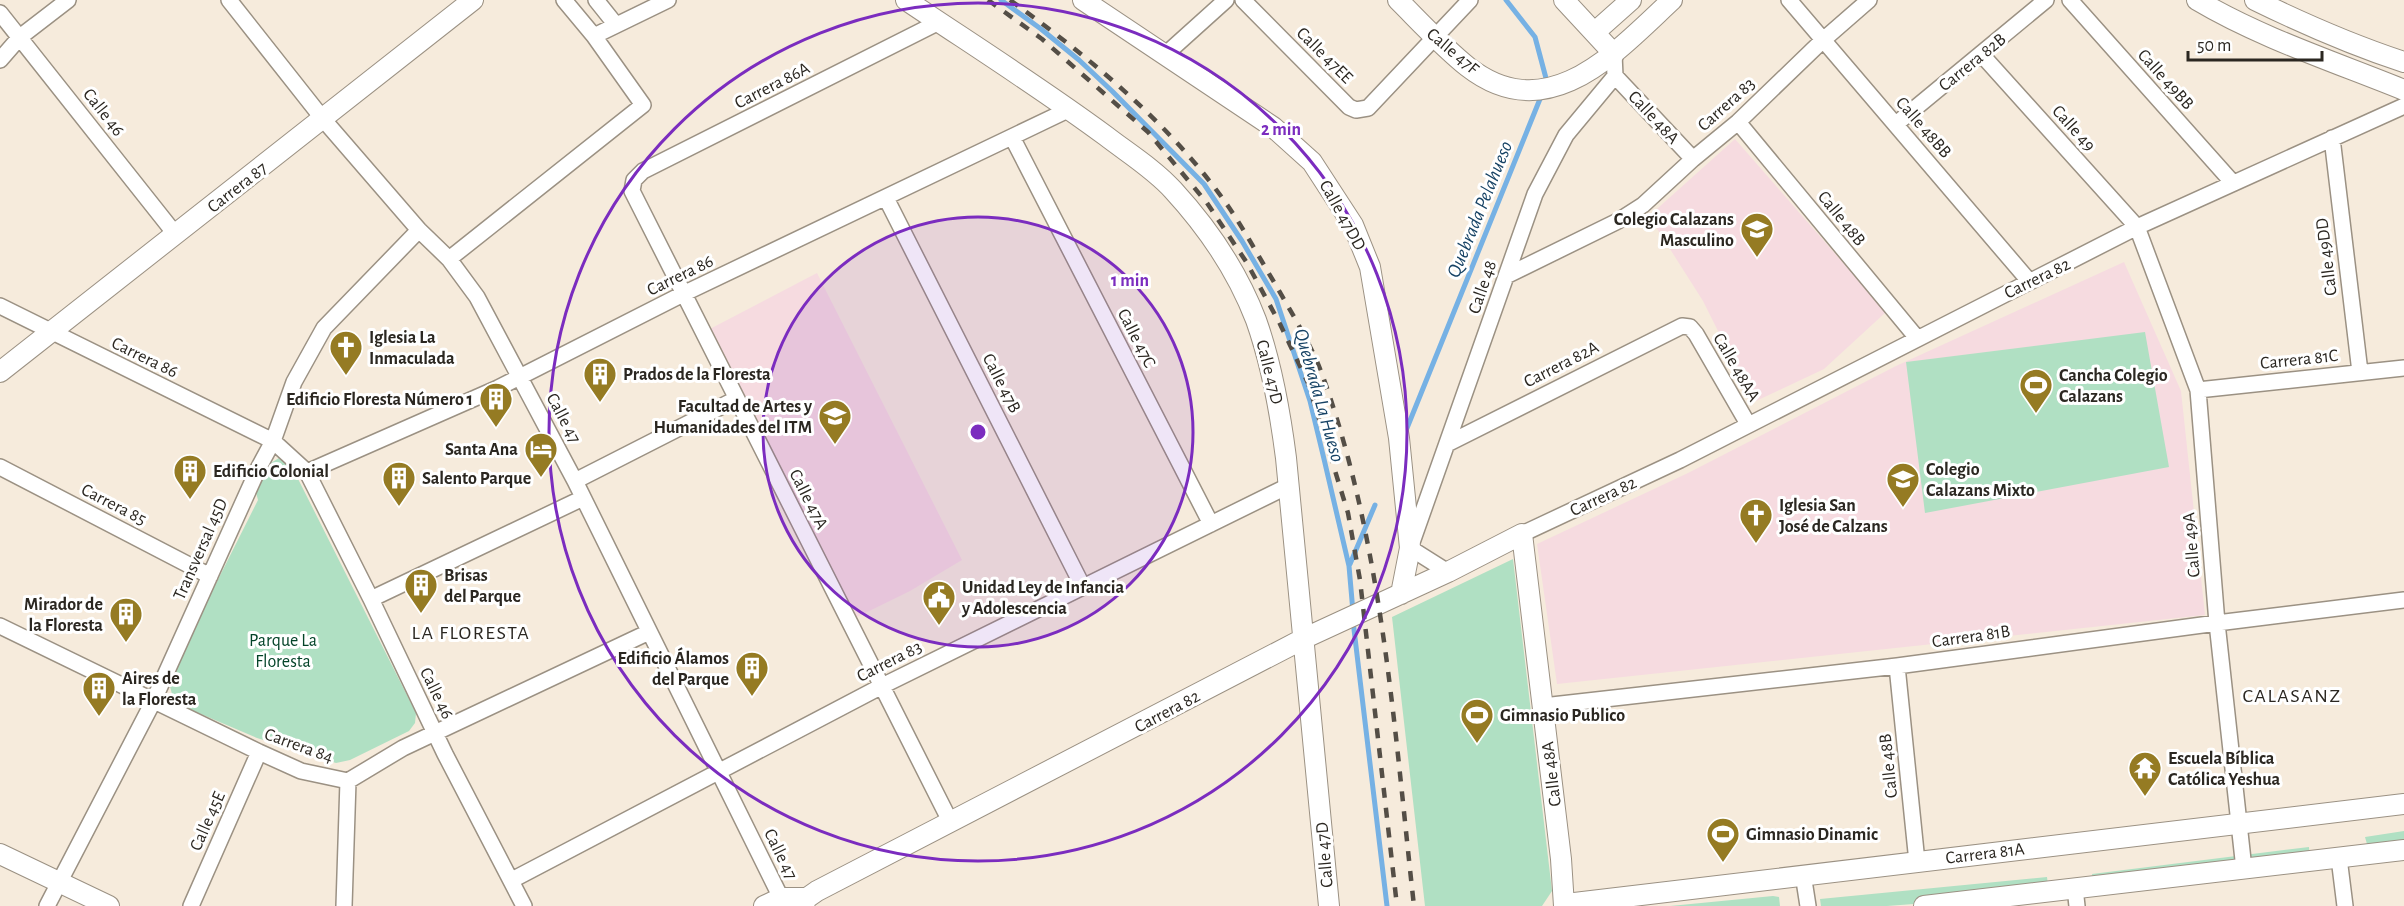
<svg xmlns="http://www.w3.org/2000/svg" width="2404" height="906" viewBox="0 0 2404 906" font-family="'Alegreya Sans',sans-serif">
<style>
.industrial{fill:#f6dbe0}
.green{fill:#b0e0c3}
.lines{fill:none;stroke-linecap:round;stroke-linejoin:round}
.stream{stroke:#76b1e4;stroke-width:5}
.minor-casing{stroke:#9b9183;stroke-width:18}
.tertiary-casing{stroke:#9b9183;stroke-width:22}
.minor{stroke:#fff;stroke-width:15}
.tertiary{stroke:#fff;stroke-width:20}
.rail{stroke:#544e46;stroke-width:4.5;stroke-dasharray:10 10;stroke-linecap:butt}
.ring{fill:none;stroke:#7b2cbf;stroke-width:3}
.labels{text-anchor:middle;stroke-width:6;stroke-linejoin:round;paint-order:stroke}
.street-label{font-size:18px;fill:#2b2721;stroke:#fff}
.poi-label{font-size:18px;font-weight:bold;fill:#2b2721;stroke:#fff;text-anchor:start}
.park-label{font-size:18px;fill:#034328;stroke:#fff}
.water-label{font-size:20px;font-style:italic;fill:#174365;stroke:#fff}
.neighbourhood-label{font-size:20px;letter-spacing:1.5px;fill:#2b2721;stroke:#fff}
.centre{fill:#7b2cbf;stroke:#fff;stroke-width:3}
.ring-label{font-size:18px;text-anchor:middle;font-weight:bold;fill:#7b2cbf;stroke:#fff;stroke-width:6;stroke-linejoin:round;paint-order:stroke}
</style>
<rect width="100%" height="100%" fill="#f6ebdc"/>
<!-- industrial -->
<path class="industrial" d="M1735,139l151,173 -62,57 -68,32 -21,-36 -32,-64 -54,-85z
M2124,262l57,129 24,224 -648,69 -20,-140 151,-71 208,-107z
M817,273l145,287 -52,31 -53,26 -151,-286z"/>
<!-- green -->
<path class="green" d="M2145,332l24,135 -244,46 -19,-151z
M279,458l11,5 126,250 -1,10 -6,8 -59,29 -14,3 -79,-25 -75,-32 -10,-12 -4,-15 90,-179 -4,-15 15,-21z
M1513,559l39,332 -10,15h-117l-33,-289z
M2404,831v16l-35,4 -4,-14z
M2309,847l1,14 -216,28 -2,-15z
M2047,877l2,17 -162,12h-66l-1,-7z
M1773,896l6,1 1,9h-110z"/>
<g class="lines">
<!-- stream -->
<path class="stream" d="M1001,0l40,29 38,31 33,31 92,93 38,57 34,58 34,102 14,58 25,107 4,46
M1506,0l29,37 12,45
M1405,433l137,-339
M1350,564l25,-59
M1353,621l34,285"/>
<defs>
<path id="minor" d="M229,0l94,119 96,111 30,29 28,38 98,184 210,425
M596,0l20,25
M1243,0l106,107 7,3 12,-2 102,-108
M1789,0l240,281
M2070,0l163,183
M0,13l176,222
M939,22l-296,149 -9,9 -2,11 319,632
M594,36l74,-36
M1166,54l60,-54
M1982,55l155,172 61,163 19,233 27,246
M0,60l20,-23 48,-37
M1615,76l78,83
M1738,122l179,216
M1896,124l150,-124
M1012,137l199,387
M2332,138l28,234
M886,198l197,389
M449,259l194,-154 -49,-69 -30,-36
M1506,276l112,-55 25,-16 50,-46 45,-37 84,-81 47,-41
M0,306l273,135 34,31 64,127 74,155 79,152
M2198,390l206,-22
M1447,444l235,-118 8,1 6,7 52,90
M0,467l210,109
M307,472l191,-84 185,-94 387,-185
M575,481l161,-82
M1522,534l158,-74 457,-233 267,-121
M1448,572l-38,-24 125,-354 31,-59 49,-59 -1,-22
M371,599l212,-101
M0,626l259,126 42,19 47,10 55,-33 246,-116
M1897,666l20,196
M1543,706l354,-40 320,-43 187,-23
M2339,858l6,48
M1803,874l5,32
M512,880l370,-194 406,-200
M2075,888l2,18
M47,906l106,-204 106,-235 14,-26 21,-59 30,-54 95,-98
M191,906l68,-154
M344,906l4,-125"/>
<path id="tertiary" d="M906,0c67,45 135,88 200,136 22,17 48,33 67,54 34,37 65,83 83,130 16,45 24,91 30,138l43,448
M1083,0l190,127 39,35 41,63 17,42 29,171 11,110 -9,46
M1398,0c23,23 45,47 70,67 80,62 147,-14 204,-67
M1564,0l50,54
M2197,0c64,38 138,62 207,90
M2255,0c49,24 97,45 149,62
M1595,32l36,-32
M0,372l473,-372
M0,854l109,52
M1566,904l838,-100
M764,906l17,-8h26
M803,906l4,-8 10,-7 488,-253 143,-66 74,-38 39,325 3,47
M1924,906l480,-56"/>
</defs>
<!-- minor casing -->
<use href="#minor" class="minor-casing"/>
<!-- tertiary casing -->
<use href="#tertiary" class="tertiary-casing"/>
<!-- minor -->
<use href="#minor" class="minor"/>
<!-- tertiary -->
<use href="#tertiary" class="tertiary"/>
<!-- rail -->
<path class="rail" d="M988,0l54,39 106,93 59,71 40,60 33,61 28,59 40,130 12,67 37,326
M1010,0c80,58 161,124 218,206 17,25 31,51 46,76 17,30 36,60 48,92 61,170 72,354 92,532"/>
</g>
<!-- distance rings -->
<circle cx="978" cy="432" r="215" fill="#7b2cbf" fill-opacity=".12"/>
<g class="ring">
<circle cx="978" cy="432" r="215"/>
<circle cx="978" cy="432" r="429"/>
</g>
<!-- icons -->
<defs>
<symbol id="school-pin" viewBox="-11 -11 22 30"><path d="M0 17L-7.5 6A9.5 9.5 0 1 1 7.5 6Z" fill="#957b23" stroke="#fff"/><path d="M0-5L7-2L0 1L-7-2ZM-4 1L0 2.5L4 1V4Q0 6-4 4Z" fill="#fff"/></symbol>
<symbol id="church-pin" viewBox="-11 -11 22 30"><path d="M0 17L-7.5 6A9.5 9.5 0 1 1 7.5 6Z" fill="#957b23" stroke="#fff"/><path d="M-1.2-6h2.4v3.5h3.3v2.4h-3.3V6h-2.4V-.1h-3.3v-2.4h3.3Z" fill="#fff"/></symbol>
<symbol id="building-pin" viewBox="-11 -11 22 30"><path d="M0 17L-7.5 6A9.5 9.5 0 1 1 7.5 6Z" fill="#957b23" stroke="#fff"/><path d="M-4-6H4V6H1V3H-1V6H-4ZM-2.5-4.3h1.7v1.8h-1.7ZM.8-4.3h1.7v1.8H.8ZM-2.5-1h1.7V.8h-1.7ZM.8-1h1.7V.8H.8Z" fill="#fff"/></symbol>
<symbol id="stadium-pin" viewBox="-11 -11 22 30"><path d="M0 17L-7.5 6A9.5 9.5 0 1 1 7.5 6Z" fill="#957b23" stroke="#fff"/><path d="M0-5a6.5 5 0 1 0 0 10a6.5 5 0 1 0 0-10ZM-3.5-1.8h7v3.6h-7Z" fill="#fff"/></symbol>
<symbol id="university-pin" viewBox="-11 -11 22 30"><path d="M0 17L-7.5 6A9.5 9.5 0 1 1 7.5 6Z" fill="#957b23" stroke="#fff"/><path d="M0-5L7-2L0 1L-7-2ZM-4 1L0 2.5L4 1V4Q0 6-4 4Z" fill="#fff"/></symbol>
<symbol id="hotel-pin" viewBox="-11 -11 22 30"><path d="M0 17L-7.5 6A9.5 9.5 0 1 1 7.5 6Z" fill="#957b23" stroke="#fff"/><path d="M-6-4.5h1.5V1H6V5H4.5V3h-9V5H-6ZM-4 0a1.8 1.8 0 1 1 3.6 0ZM.5 0V-2.5h3Q6-2.5 6 0Z" fill="#fff"/></symbol>
<symbol id="civic-pin" viewBox="-11 -11 22 30"><path d="M0 17L-7.5 6A9.5 9.5 0 1 1 7.5 6Z" fill="#957b23" stroke="#fff"/><path d="M-.6-6.5H3V-4.5H.6V-3L4-1V1h2V6H-6V1h2V-1L-.6-3ZM-1.2 2.5V6h2.4V2.5Z" fill="#fff"/></symbol>
<symbol id="temple-pin" viewBox="-11 -11 22 30"><path d="M0 17L-7.5 6A9.5 9.5 0 1 1 7.5 6Z" fill="#957b23" stroke="#fff"/><path d="M0-6L5-2H3V0L6.5 2.5H4V6H1.5V3h-3V6H-4V2.5H-6.5L-3 0V-2H-5Z" fill="#fff"/></symbol>
</defs>
<g fill-rule="evenodd">
<use href="#school-pin" x="1738" y="210" width="38" height="52"/>
<use href="#church-pin" x="327" y="328" width="38" height="52"/>
<use href="#building-pin" x="581" y="355" width="38" height="52"/>
<use href="#stadium-pin" x="2017" y="366" width="38" height="52"/>
<use href="#building-pin" x="477" y="380" width="38" height="52"/>
<use href="#university-pin" x="816" y="397" width="38" height="52"/>
<use href="#hotel-pin" x="522" y="430" width="38" height="52"/>
<use href="#building-pin" x="171" y="452" width="38" height="52"/>
<use href="#building-pin" x="380" y="459" width="38" height="52"/>
<use href="#school-pin" x="1884" y="460" width="38" height="52"/>
<use href="#church-pin" x="1737" y="496" width="38" height="52"/>
<use href="#building-pin" x="402" y="566" width="38" height="52"/>
<use href="#civic-pin" x="920" y="578" width="38" height="52"/>
<use href="#building-pin" x="107" y="595" width="38" height="52"/>
<use href="#building-pin" x="733" y="649" width="38" height="52"/>
<use href="#building-pin" x="80" y="669" width="38" height="52"/>
<use href="#stadium-pin" x="1458" y="696" width="38" height="52"/>
<use href="#temple-pin" x="2126" y="749" width="38" height="52"/>
<use href="#stadium-pin" x="1704" y="815" width="38" height="52"/>
</g>
<g class="labels">
<!-- street labels -->
<g class="street-label">
<text transform="translate(1453 51) rotate(40)" y="6">Calle 47F</text>
<text transform="translate(1325 55) rotate(45)" y="6">Calle 47EE</text>
<text transform="translate(1972 62) rotate(-39)" y="6">Carrera 82B</text>
<text transform="translate(2166 79) rotate(48)" y="6">Calle 49BB</text>
<text transform="translate(772 85) rotate(-27)" y="6">Carrera 86A</text>
<text transform="translate(1726 104) rotate(-42)" y="6">Carrera 83</text>
<text transform="translate(104 112) rotate(52)" y="6">Calle 46</text>
<text transform="translate(1654 117) rotate(47)" y="6">Calle 48A</text>
<text transform="translate(1924 127) rotate(49)" y="6">Calle 48BB</text>
<text transform="translate(2074 128) rotate(48)" y="6">Calle 49</text>
<text transform="translate(237 187) rotate(-38)" y="6">Carrera 87</text>
<text transform="translate(1343 215) rotate(61)" y="6">Calle 47DD</text>
<text transform="translate(1842 218) rotate(51)" y="6">Calle 48B</text>
<text transform="translate(2326 257) rotate(-97)" y="6">Calle 49DD</text>
<text transform="translate(680 275) rotate(-26)" y="6">Carrera 86</text>
<text transform="translate(2037 278) rotate(-26)" y="6">Carrera 82</text>
<text transform="translate(1482 287) rotate(-71)" y="6">Calle 48</text>
<text transform="translate(1137 338) rotate(63)" y="6">Calle 47C</text>
<text transform="translate(145 357) rotate(26)" y="6">Carrera 86</text>
<text transform="translate(2299 359) rotate(-6)" y="6">Carrera 81C</text>
<text transform="translate(1561 364) rotate(-27)" y="6">Carrera 82A</text>
<text transform="translate(1737 367) rotate(60)" y="6">Calle 48AA</text>
<text transform="translate(1270 372) rotate(76)" y="6">Calle 47D</text>
<text transform="translate(1002 383) rotate(63)" y="6">Calle 47B</text>
<text transform="translate(564 418) rotate(62)" y="6">Calle 47</text>
<text transform="translate(1603 496) rotate(-25)" y="6">Carrera 82</text>
<text transform="translate(809 499) rotate(63)" y="6">Calle 47A</text>
<text transform="translate(114 504) rotate(27)" y="6">Carrera 85</text>
<text transform="translate(2191 545) rotate(-95)" y="6">Calle 49A</text>
<text transform="translate(200 549) rotate(-66)" y="6">Transversal 45D</text>
<text transform="translate(1971 636) rotate(-8)" y="6">Carrera 81B</text>
<text transform="translate(889 661) rotate(-27)" y="6">Carrera 83</text>
<text transform="translate(437 693) rotate(64)" y="6">Calle 46</text>
<text transform="translate(1167 711) rotate(-28)" y="6">Carrera 82</text>
<text transform="translate(299 745) rotate(20)" y="6">Carrera 84</text>
<text transform="translate(1888 766) rotate(-96)" y="6">Calle 48B</text>
<text transform="translate(1551 774) rotate(-97)" y="6">Calle 48A</text>
<text transform="translate(207 821) rotate(-66)" y="6">Calle 45E</text>
<text transform="translate(1985 853) rotate(-7)" y="6">Carrera 81A</text>
<text transform="translate(781 854) rotate(64)" y="6">Calle 47</text>
<text transform="translate(1324 855) rotate(-95)" y="6">Calle 47D</text>
</g>
<!-- poi labels -->
<g class="poi-label">
<text x="1734" y="225" text-anchor="end">Colegio Calazans<tspan x="1734" dy="21">Masculino</tspan></text>
<text x="369" y="343">Iglesia La<tspan x="369" dy="21">Inmaculada</tspan></text>
<text x="623" y="380">Prados de la Floresta</text>
<text x="2059" y="381">Cancha Colegio<tspan x="2059" dy="21">Calazans</tspan></text>
<text x="473" y="405" text-anchor="end">Edificio Floresta Número 1</text>
<text x="812" y="412" text-anchor="end">Facultad de Artes y<tspan x="812" dy="21">Humanidades del ITM</tspan></text>
<text x="518" y="455" text-anchor="end">Santa Ana</text>
<text x="1926" y="475">Colegio<tspan x="1926" dy="21">Calazans Mixto</tspan></text>
<text x="213" y="477">Edificio Colonial</text>
<text x="422" y="484">Salento Parque</text>
<text x="1779" y="511">Iglesia San<tspan x="1779" dy="21">José de Calzans</tspan></text>
<text x="444" y="581">Brisas<tspan x="444" dy="21">del Parque</tspan></text>
<text x="962" y="593">Unidad Ley de Infancia<tspan x="962" dy="21">y Adolescencia</tspan></text>
<text x="103" y="610" text-anchor="end">Mirador de<tspan x="103" dy="21">la Floresta</tspan></text>
<text x="729" y="664" text-anchor="end">Edificio Álamos<tspan x="729" dy="21">del Parque</tspan></text>
<text x="122" y="684">Aires de<tspan x="122" dy="21">la Floresta</tspan></text>
<text x="1500" y="721">Gimnasio Publico</text>
<text x="2168" y="764">Escuela Bíblica<tspan x="2168" dy="21">Católica Yeshua</tspan></text>
<text x="1746" y="840">Gimnasio Dinamic</text>
</g>
<!-- park labels -->
<g class="park-label">
<text x="283" y="646">Parque La<tspan x="283" dy="21">Floresta</tspan></text>
</g>
<!-- water labels -->
<g class="water-label">
<text transform="translate(1479 209) rotate(-68)" y="7">Quebrada Pelahueso</text>
<text transform="translate(1320 395) rotate(74)" y="7">Quebrada La Hueso</text>
</g>
<!-- neighbourhood labels -->
<g class="neighbourhood-label">
<text x="471" y="639">LA FLORESTA</text>
<text x="2292" y="702">CALASANZ</text>
</g>
</g>
<circle cx="978" cy="432" r="9" class="centre"/>
<g class="ring-label">
<text x="1281" y="135">2 min</text>
<text x="1130" y="286">1 min</text>
</g>
<!-- scale -->
<path d="M2188 51v9h134v-9" fill="none" stroke="#2b2721" stroke-width="3"/>
<text x="2197" y="51" font-size="18" fill="#2b2721" stroke="#ffffff" stroke-width="4.5" paint-order="stroke">50 m</text>
</svg>
